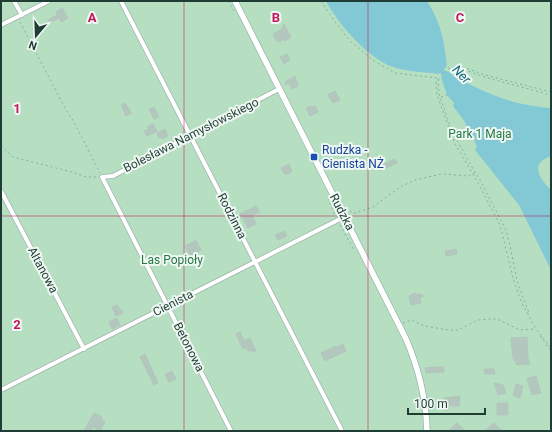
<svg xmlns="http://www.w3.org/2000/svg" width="552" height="432" viewBox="0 0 552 432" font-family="Roboto,sans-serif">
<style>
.green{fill:#b6dfc2}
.water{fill:#83c8d5}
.building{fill:#b4c7bf;stroke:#b1c6bd}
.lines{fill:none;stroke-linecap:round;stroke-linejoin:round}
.street-casing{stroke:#a2b4ad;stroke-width:5.5}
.secondary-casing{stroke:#9db8af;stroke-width:7}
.path{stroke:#7db2a2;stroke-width:1;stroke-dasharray:2 3;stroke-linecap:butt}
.street{stroke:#fff;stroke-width:4}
.secondary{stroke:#fff;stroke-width:5.5}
.grid{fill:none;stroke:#c2185b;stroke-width:1;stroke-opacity:0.55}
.transit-dot{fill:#1a4fb4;stroke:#f0f8f4;stroke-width:1.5}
.labels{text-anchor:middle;stroke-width:4;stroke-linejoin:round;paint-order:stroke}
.park-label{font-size:12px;fill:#267746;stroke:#f0f8f4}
.street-label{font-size:12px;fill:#1f3d35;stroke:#f0f8f4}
.transit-label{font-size:12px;fill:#164399;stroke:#f0f8f4;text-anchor:start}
.water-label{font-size:13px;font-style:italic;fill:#156a7d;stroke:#f0f8f4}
.grid-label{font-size:13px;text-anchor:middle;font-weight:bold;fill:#c2185b;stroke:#f0f8f4;stroke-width:4;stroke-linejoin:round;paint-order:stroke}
</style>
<rect width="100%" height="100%" fill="#dfece6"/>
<!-- green -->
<path class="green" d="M1,1h550v430h-550z"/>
<!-- water -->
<path class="water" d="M326,1h101c14,22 17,39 20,64l-3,5 2,2 2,-1 11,10h4c31,16 53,24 88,27v48c-22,8 -12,22 0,34v80l-32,-65 -44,-55 2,-3 -4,-10 -7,-11 -1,-4 -12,-16 1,-3 -7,-8 -6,-18 2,-1 -3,-3 -1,1c-14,-2 -29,-2 -43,-6 -26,-7 -58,-44 -70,-67z"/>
<!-- building -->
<path class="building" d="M62,8l6,10 -7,4 -2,-4 -9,5 -2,-3 9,-5 -1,-3z
M284,24l7,13 -6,4 -1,-2 -5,3 -1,-2 -2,1 -3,-7 9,-5z
M287,54l3,6 -6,4 -4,-7z
M295,76l3,10 -6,3 -3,-6 -3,2 -1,-3z
M335,91l5,9 -7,3 -5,-8z
M125,103l7,10 -6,3 -5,-11z
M311,106v1l4,-1 3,6 -8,4 -4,-8z
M154,107l5,10 -5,2 -5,-10z
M153,124l4,7 -10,5 -3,-5 5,-2 -2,-2z
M165,129l3,7 -6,3 -1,-2 -2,1 -2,-5z
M395,159l2,4 -17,8 -2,-4z
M289,164l3,8 -7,3 -4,-7z
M256,206l4,6 -8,3 4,9 -8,4 -8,-14z
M284,231l3,5 -9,4 -3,-5z
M196,240l5,10 -6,5v-1l-5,2 -5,-10z
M456,249l1,5 -11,2 -1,-5z
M415,293l1,2 4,-1 4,2 -4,2 1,5 -10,2 -2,-9z
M117,305l6,8 -7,3 -4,-9z
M117,318l3,7 -8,4 -3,-7z
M240,332l4,9 6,-3 6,13 -4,1 -1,-2 -3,1 -2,-4 -3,2 -7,-15z
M527,337l1,21 2,6 -14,1v-4h-2l-1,-3 -2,-20z
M343,344l3,7 -21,10 -4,-8 15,-7 1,1z
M145,354l13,29 -4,2 -14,-28z
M434,367h10v5l-18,1 -1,-5z
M484,369h10l1,5h-10z
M172,371l4,8 -7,3 -4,-8z
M536,376l5,17 -9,2 -5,-17z
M494,383l9,2 3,8 -8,2z
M516,384l7,2 -3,12 -7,-2z
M460,396l-1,10h-10v4h-5v-12z
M497,403h11v12h-11z
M94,413l8,4 -1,2 4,3 -5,9 -7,-4 -3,4h-6z
M457,423l8,8h-17z
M494,423l8,8h-17z"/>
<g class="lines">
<defs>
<path id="street" d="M14,1l8,14
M121,1l221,430
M1,25l48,-24
M1,191l83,158
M1,390l343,-173
M231,431l-129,-254 11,-1 166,-87"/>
<path id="secondary" d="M235,1l171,338c13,30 20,60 21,92"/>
</defs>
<!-- street casing -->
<use href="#street" class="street-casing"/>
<!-- secondary casing -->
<use href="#secondary" class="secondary-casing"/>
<!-- path -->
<path class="path" d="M228,1l6,10
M321,1l12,18 16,21 25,21 21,12 42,5
M20,22l46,88 8,12 26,51
M455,66l29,11 67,18
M438,79l1,15 13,37 21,38 7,11 26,50 4,16 8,38 11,29 -1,2
M551,92l-66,-17 -25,-9 -11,2 -13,14 1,13 18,49 22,37 23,44 14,57 8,21 14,26 15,19
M441,97l6,-2
M1,146l12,11 59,15 14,5h11
M328,198l7,17
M346,208l7,5
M349,215l24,-8 27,-20 15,-7 27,-6 26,2 7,-3
M340,225l14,25
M403,323l9,-3 12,6 25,4h9l20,-10 12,-1h7l23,11 15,-1
M541,336v1l10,14"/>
<!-- street -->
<use href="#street" class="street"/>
<!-- secondary -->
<use href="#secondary" class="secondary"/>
</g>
<!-- grid -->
<path class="grid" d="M184,1v430M368,1v430M1,216h550"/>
<!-- markers -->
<rect class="transit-dot" x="310" y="153" width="8" height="8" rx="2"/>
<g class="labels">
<!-- park labels -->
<g class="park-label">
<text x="480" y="138">Park 1 Maja</text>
<text x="172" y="264">Las Popioły</text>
</g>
<!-- street labels -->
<g class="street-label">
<text transform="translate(191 135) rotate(-27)" y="4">Bolesława Namysłowskiego</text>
<text transform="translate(342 212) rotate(63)" y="4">Rudzka</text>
<text transform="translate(232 216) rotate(63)" y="4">Rodzinna</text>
<text transform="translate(43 270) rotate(62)" y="4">Altanowa</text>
<text transform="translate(173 303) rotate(-27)" y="4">Cienista</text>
<text transform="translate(189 347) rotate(63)" y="4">Betonowa</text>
</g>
<!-- transit labels -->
<g class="transit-label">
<text x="322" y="154">Rudzka -<tspan x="322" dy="14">Cienista NŻ</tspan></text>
</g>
<!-- water labels -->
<g class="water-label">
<text transform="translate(462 74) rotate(45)" y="5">Ner</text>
</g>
</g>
<g class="grid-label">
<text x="92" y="22">A</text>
<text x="276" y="22">B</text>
<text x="460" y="22">C</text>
<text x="17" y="113">1</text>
<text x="17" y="329">2</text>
</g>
<!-- border -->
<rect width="552" height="432" fill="none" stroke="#1f3d35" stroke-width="4"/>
<!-- north arrow -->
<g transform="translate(36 36) rotate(199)" stroke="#f0f8f4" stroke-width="3" paint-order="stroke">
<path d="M0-3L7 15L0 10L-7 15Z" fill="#1f3d35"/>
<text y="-6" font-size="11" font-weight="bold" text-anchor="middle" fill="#1f3d35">N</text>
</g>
<!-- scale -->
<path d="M408 408v6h77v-6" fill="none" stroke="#1f3d35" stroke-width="2"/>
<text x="414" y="408" font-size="12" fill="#1f3d35" stroke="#f0f8f4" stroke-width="3" paint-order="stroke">100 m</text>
</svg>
